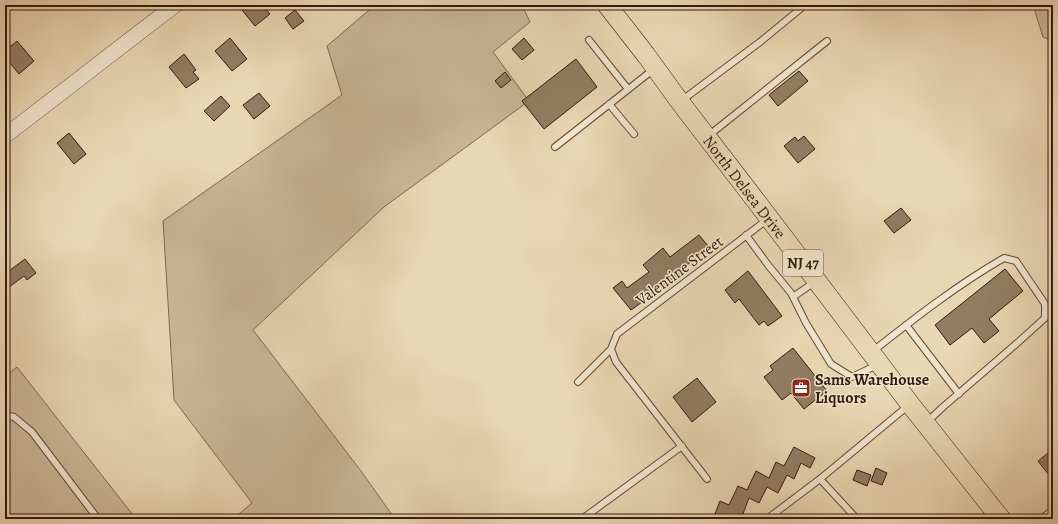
<svg xmlns="http://www.w3.org/2000/svg" width="1058" height="524" viewBox="0 0 1058 524" font-family="Alegreya,serif">
<style>
.green{fill:#cab696;stroke:#7f6850}
.building{fill:#927c62;stroke:#341a0b}
.lines{fill:none;stroke-linecap:round;stroke-linejoin:round}
.service-casing{stroke:#614935;stroke-width:8}
.tertiary-casing{stroke:#614935;stroke-width:16}
.primary-casing{stroke:#341a0b;stroke-width:20}
.service{stroke:#f1e4cd;stroke-width:6}
.tertiary{stroke:#f1e4cd;stroke-width:15}
.primary{stroke:#e9d6b2;stroke-width:19}
.labels{text-anchor:middle;stroke-width:3;stroke-linejoin:round;paint-order:stroke}
.shield{fill:#f1e4cd;stroke:#6d5745;stroke-width:1}
.shield-label{font-size:15px;font-weight:bold;fill:#341a0b}
.street-label{font-size:16px;fill:#341a0b;stroke:#f1e4cd}
.poi-label{font-size:16px;font-weight:bold;fill:#341a0b;stroke:#f1e4cd;text-anchor:start}
</style>
<rect width="100%" height="100%" fill="#e9d6b2"/>
<filter id="stains"><feTurbulence type="fractalNoise" baseFrequency=".005" numOctaves="4"/><feColorMatrix values="0 0 0 0 .2 0 0 0 0 .09 0 0 0 0 .02 0 0 0 .5 -.17"/></filter>
<radialGradient id="worn" r=".72"><stop offset=".6" stop-color="#630" stop-opacity="0"/><stop offset="1" stop-color="#630" stop-opacity=".3"/></radialGradient>
<!-- green -->
<path class="green" d="M375,5h147l8,17 -37,30 36,49 -145,106 -131,123 108,141 34,48h-162l19,-16 -78,-103 -11,-179 179,-126 -15,-49z
M1033,5h20v36l-10,-4z
M17,367l119,152h-131v-143z"/>
<!-- building -->
<path class="building" d="M238,5h24l8,9 -15,12z
M295,10l9,11 -11,8 -8,-11z
M230,38l17,21 -15,12 -17,-20z
M524,38l10,12 -12,10 -10,-11z
M17,41l17,20 -15,13 -14,-17v-6z
M184,54l12,16 -3,2 6,7 -13,9 -17,-21z
M576,59l21,28 -53,42 -22,-28z
M799,71l9,10 -30,25 -9,-11z
M505,72l6,8 -10,8 -6,-7z
M259,93l11,13 -16,13 -11,-14z
M221,96l9,10 -16,15 -10,-10z
M69,133l17,21 -12,10 -17,-21z
M804,136l11,13 -17,14 -14,-17 11,-9 3,4z
M901,208l10,12 -17,13 -10,-12z
M699,235l10,12 -28,23 1,2 -26,20 -25,18 -18,-22 9,-7 5,7 22,-16 -6,-7 20,-17 7,9z
M25,259l11,14 -9,7 -3,-4 -19,14v-16z
M1005,269l18,22 -34,28 10,12 -15,12 -12,-15 -22,17 -15,-20z
M748,271l34,45 -14,10 -4,-5 -5,4 -20,-26 -4,4 -10,-13z
M793,348l34,43 -23,18 -13,-16 -9,7 -18,-23 9,-7 -3,-4z
M697,378l19,24 -24,20 -19,-25z
M794,447l21,11 -5,10 -9,-5 -7,16 -7,-4 -9,18 -11,-6 -8,16 -10,-5 -8,21h-28l7,-18 9,4 9,-19 9,4 9,-19 13,7 7,-16 8,4z
M1053,449v31l-15,-19z
M876,468l11,5 -5,12 -11,-4z
M857,470l14,5 -4,11 -14,-6z"/>
<g class="lines">
<defs>
<path id="service" d="M589,40l39,49
M681,101l79,-59 45,-37
M609,104l25,30
M708,136l119,-95
M555,147l99,-78
M746,235l22,30 23,28 15,30 25,41 21,13 25,-12
M793,297l23,-16
M906,325l53,69
M873,351c42,-33 84,-66 131,-93l12,3 29,43v14l-30,27 -72,62 -16,15
M578,382l33,-33
M5,415l9,2 18,15 66,87
M707,479l-91,-117 -5,-13 6,-15 151,-115
M820,479l37,40
M582,519l100,-73
M767,519l53,-40 89,-74
M1041,519l12,-9"/>
<path id="tertiary" d="M5,136l170,-131"/>
<g id="primary">
<path id="s1" d="M607,5l39,50 34,47 89,116 141,186 91,115"/>
</g>
</defs>
<!-- service casing -->
<use href="#service" class="service-casing"/>
<!-- tertiary casing -->
<use href="#tertiary" class="tertiary-casing"/>
<!-- primary casing -->
<use href="#primary" class="primary-casing"/>
<!-- service -->
<use href="#service" class="service"/>
<!-- tertiary -->
<use href="#tertiary" class="tertiary"/>
<!-- primary -->
<use href="#primary" class="primary"/>
</g>
<!-- icons -->
<defs>
<symbol id="office-square" viewBox="-11 -11 22 22"><rect x="-9" y="-9" width="18" height="18" rx="4" fill="#8f2418" stroke="#f1e4cd"/><path d="M-6-3h4V-5.5h4V-3h4V5H-6ZM-1-4.5V-3h2v-1.5ZM-6 0V1H6V0Z" fill="#fff"/></symbol>
</defs>
<g fill-rule="evenodd">
<use href="#office-square" x="790" y="377" width="22" height="22"/>
</g>
<g class="labels">
<!-- shield labels -->
<rect class="shield" x="783" y="250" width="40" height="26" rx="3"/>
<g class="shield-label">
<text x="803" y="268">NJ 47</text>
</g>
<!-- street labels -->
<g class="street-label">
<text dy="6" stroke="none"><textPath href="#s1" startOffset="228">North Delsea Drive</textPath></text>
<text transform="translate(679 270) rotate(-37)" y="6">Valentine Street</text>
</g>
<!-- poi labels -->
<g class="poi-label">
<text x="815" y="385">Sams Warehouse<tspan x="815" dy="18">Liquors</tspan></text>
</g>
</g>
<!-- margin -->
<rect width="1058" height="524" fill="none" stroke="#e9d6b2" stroke-width="20"/>
<rect x="6" y="6" width="1046" height="512" fill="none" stroke="#341a0b" stroke-width="2"/>
<rect x="10" y="10" width="1038" height="504" fill="none" stroke="#341a0b"/>
<rect width="100%" height="100%" filter="url(#stains)"/>
<rect width="100%" height="100%" fill="url(#worn)"/>
</svg>
